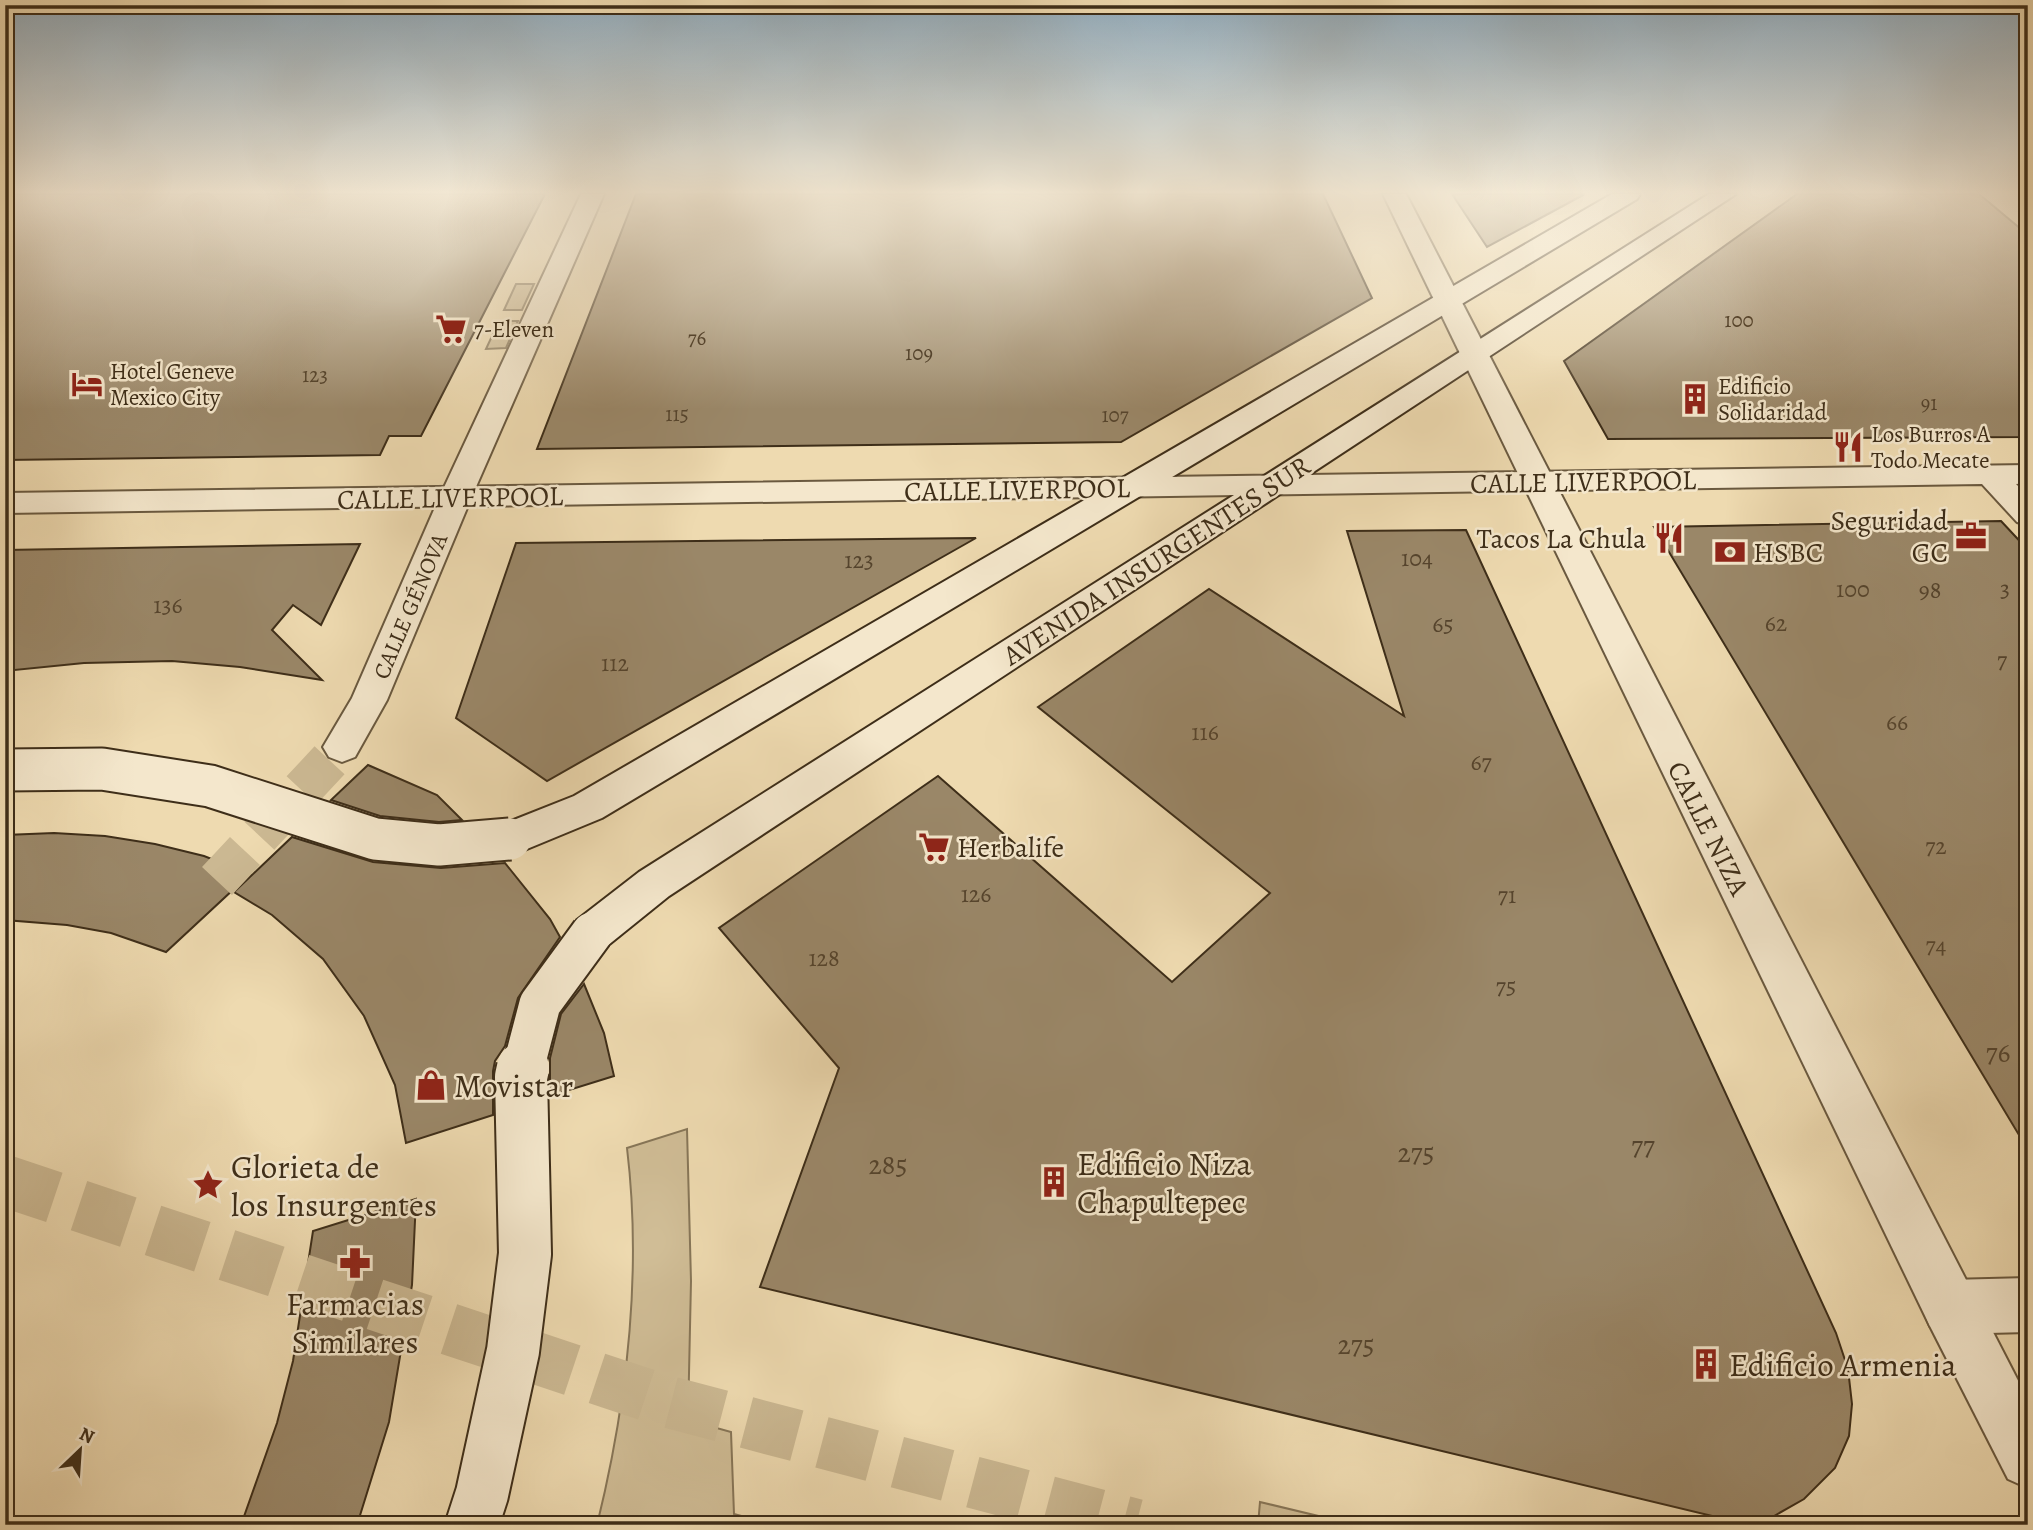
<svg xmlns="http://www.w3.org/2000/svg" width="2033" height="1530" viewBox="0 0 2033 1530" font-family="Alegreya,serif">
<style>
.green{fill:#d0bd96;stroke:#877658;stroke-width:2}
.building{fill:#9a8768;stroke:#3e2e19;stroke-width:2}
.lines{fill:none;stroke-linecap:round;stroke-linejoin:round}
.pedestrian-tunnel{stroke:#cbb892;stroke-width:41;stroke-dasharray:41 21;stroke-linecap:butt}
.primary-tunnel{stroke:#cbb892;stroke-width:52;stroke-dasharray:52 26;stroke-linecap:butt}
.pedestrian-casing{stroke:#6a593f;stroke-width:4}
.minor-casing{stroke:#6a593f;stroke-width:4}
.tertiary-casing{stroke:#6a593f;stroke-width:4}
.secondary-casing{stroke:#3e2e19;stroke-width:4}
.pedestrian{fill:#f4e7cc;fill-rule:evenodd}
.minor{fill:#f4e7cc;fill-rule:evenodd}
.tertiary{fill:#f4e7cc;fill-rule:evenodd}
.secondary{fill:#f4e7cc;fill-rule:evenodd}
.secondary-bridge-far1-casing{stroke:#3e2e19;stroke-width:45;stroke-linecap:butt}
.secondary-bridge-casing{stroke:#3e2e19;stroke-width:56;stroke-linecap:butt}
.secondary-bridge-far1{stroke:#f4e7cc;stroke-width:41}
.secondary-bridge{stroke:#f4e7cc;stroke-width:52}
.labels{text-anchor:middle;stroke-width:5;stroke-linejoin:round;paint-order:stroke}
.far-number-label{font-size:21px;fill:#55442d}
.far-poi-label{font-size:23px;fill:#3e2e19;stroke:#f4e7cc;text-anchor:start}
.far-street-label{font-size:23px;fill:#3e2e19;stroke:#f4e7cc}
.number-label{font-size:24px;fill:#55442d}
.street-label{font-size:28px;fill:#3e2e19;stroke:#f4e7cc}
.poi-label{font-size:28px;fill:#3e2e19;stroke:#f4e7cc;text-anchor:end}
.near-number-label{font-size:28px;fill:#55442d}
.near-poi-label{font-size:33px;fill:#3e2e19;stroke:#f4e7cc;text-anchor:start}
</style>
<rect width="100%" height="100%" fill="#eedab0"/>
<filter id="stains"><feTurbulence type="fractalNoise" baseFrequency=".00286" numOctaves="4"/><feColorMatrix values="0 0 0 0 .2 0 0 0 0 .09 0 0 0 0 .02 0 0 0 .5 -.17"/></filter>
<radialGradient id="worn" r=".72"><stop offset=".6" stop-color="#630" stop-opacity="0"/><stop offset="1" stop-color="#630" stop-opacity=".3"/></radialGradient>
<!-- green -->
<path class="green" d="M516,284h18l-12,26h-18z
M499,321h19l-12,27 -20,1z
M687,1129l4,152 -3,139 43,12 3,82 41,11h-178c30,-122 45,-252 30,-377z
M1260,1502l96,23h-98z"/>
<!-- building -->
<path class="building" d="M5,194h540l-124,242h-32l-9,19 -375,5z
M636,194h687l49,104 -251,144 -584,7z
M1452,194h133l-98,53z
M1797,194h182l49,41v202l-420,2 -44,-78z
M2001,521l27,29v600l-374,-623z
M1466,530l370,803 12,36 4,35 -3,32 -14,32 -31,31 -30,17 -41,5 -973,-234 79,-219 -120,-140 219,-152 234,206 98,-89 -232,-186 171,-118 195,127 -57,-185z
M976,538l-429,243 -91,-63 60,-175z
M360,544l-39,81 -28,-20 -21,25 50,50 -82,-13 -68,-6 -88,2 -79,8v-121z
M368,765l69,30 25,25 -23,2 -59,-6 -49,-16z
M54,833l51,3 50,8 49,12 46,18 -84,78 -55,-19 -44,-8 -62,-5v-85z
M292,837l81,25 68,6 64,-5 45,56 10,18 -42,61 -13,48 -10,15 -2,10v44l-87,28 -11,-58 -31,-69 -41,-57 -51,-44 -38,-23z
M584,984l20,49 10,43 -64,20v-38l11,-44z
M416,1199l-4,86 -23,137 -32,103h-116l36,-102 16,-62 20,-130z"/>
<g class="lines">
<!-- pedestrian-tunnel -->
<path class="pedestrian-tunnel" d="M217,881l125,-134"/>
<!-- primary-tunnel -->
<path class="primary-tunnel" d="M5,1181l660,220 471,124"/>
<defs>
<path id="pedestrian" d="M581,194h23l-132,302 -85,204 -32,57 -13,5 -13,-5 -6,-10 29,-49 88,-202z"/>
<path id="minor" d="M2028,465v18l-12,1 12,12v29l-11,-3 -35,-38 -1977,29v-20z
M2028,1278v54l-79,2 -19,-8 -8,-19 8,-19 19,-8z"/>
<path id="tertiary" d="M1383,194h23l622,1206v88l-20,-9 -78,-153z"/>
<path id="secondary" d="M1612,194h28l-3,5 -1035,619 -92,38 -14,-5 -6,-12 6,-12 78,-31z
M1709,194h27l-1067,702 -62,50 -15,6 -15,-6 -7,-13 7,-13 62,-48z"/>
</defs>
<!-- pedestrian casing -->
<use href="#pedestrian" class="pedestrian-casing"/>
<!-- minor casing -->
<use href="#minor" class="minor-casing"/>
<!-- tertiary casing -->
<use href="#tertiary" class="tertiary-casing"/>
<!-- secondary casing -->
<use href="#secondary" class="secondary-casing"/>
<!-- pedestrian -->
<use href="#pedestrian" class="pedestrian"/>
<!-- minor -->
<use href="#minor" class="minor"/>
<!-- tertiary -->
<use href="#tertiary" class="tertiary"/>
<!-- secondary -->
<use href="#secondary" class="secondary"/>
<defs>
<path id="secondary-bridge-far1" d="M5,770l97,-1 108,17 165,53 64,6 71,-6
M523,1069l17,-65 52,-71"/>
<path id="secondary-bridge" d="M472,1525l10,-31 31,-143 12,-97 -4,-177 2,-9"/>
</defs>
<!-- secondary-bridge-far1 casing -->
<use href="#secondary-bridge-far1" class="secondary-bridge-far1-casing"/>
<!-- secondary-bridge casing -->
<use href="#secondary-bridge" class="secondary-bridge-casing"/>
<!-- secondary-bridge-far1 -->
<use href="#secondary-bridge-far1" class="secondary-bridge-far1"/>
<!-- secondary-bridge -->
<use href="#secondary-bridge" class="secondary-bridge"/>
</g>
<!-- sky -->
<linearGradient id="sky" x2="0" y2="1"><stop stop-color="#92acbd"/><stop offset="0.47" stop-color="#f7eedb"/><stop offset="1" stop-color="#f7eedb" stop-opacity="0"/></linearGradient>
<rect width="2033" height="409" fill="url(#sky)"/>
<!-- icons -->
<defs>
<symbol id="supermarket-bare" viewBox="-9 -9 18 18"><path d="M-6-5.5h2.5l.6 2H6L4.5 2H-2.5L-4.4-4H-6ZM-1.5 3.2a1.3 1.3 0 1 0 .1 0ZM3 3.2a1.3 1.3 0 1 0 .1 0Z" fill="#8f2418" stroke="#f4e7cc" stroke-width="2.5" paint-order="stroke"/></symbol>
<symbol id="hotel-bare" viewBox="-9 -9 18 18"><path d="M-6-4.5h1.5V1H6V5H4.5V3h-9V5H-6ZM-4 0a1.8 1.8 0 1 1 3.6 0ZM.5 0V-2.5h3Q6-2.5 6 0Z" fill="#8f2418" stroke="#f4e7cc" stroke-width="2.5" paint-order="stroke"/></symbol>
<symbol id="building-bare" viewBox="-9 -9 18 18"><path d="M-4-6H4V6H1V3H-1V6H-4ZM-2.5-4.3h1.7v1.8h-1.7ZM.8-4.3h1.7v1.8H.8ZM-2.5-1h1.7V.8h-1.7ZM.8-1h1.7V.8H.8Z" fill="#8f2418" stroke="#f4e7cc" stroke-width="2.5" paint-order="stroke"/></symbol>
<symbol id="restaurant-bare" viewBox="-9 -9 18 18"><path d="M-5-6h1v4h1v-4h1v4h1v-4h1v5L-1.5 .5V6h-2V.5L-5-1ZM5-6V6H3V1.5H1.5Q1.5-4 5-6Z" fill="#8f2418" stroke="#f4e7cc" stroke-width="2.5" paint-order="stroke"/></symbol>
<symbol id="office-bare" viewBox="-9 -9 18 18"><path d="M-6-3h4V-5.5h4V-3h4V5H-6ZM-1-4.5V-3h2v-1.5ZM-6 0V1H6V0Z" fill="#8f2418" stroke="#f4e7cc" stroke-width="2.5" paint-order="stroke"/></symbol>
<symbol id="bank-bare" viewBox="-9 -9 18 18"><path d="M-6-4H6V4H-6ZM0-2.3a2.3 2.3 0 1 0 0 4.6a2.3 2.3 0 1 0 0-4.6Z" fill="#8f2418" stroke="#f4e7cc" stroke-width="2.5" paint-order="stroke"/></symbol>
<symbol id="shop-bare" viewBox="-9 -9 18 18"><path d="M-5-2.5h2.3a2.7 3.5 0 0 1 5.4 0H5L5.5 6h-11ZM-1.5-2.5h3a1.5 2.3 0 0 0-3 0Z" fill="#8f2418" stroke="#f4e7cc" stroke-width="2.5" paint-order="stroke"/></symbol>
<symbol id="sight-bare" viewBox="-9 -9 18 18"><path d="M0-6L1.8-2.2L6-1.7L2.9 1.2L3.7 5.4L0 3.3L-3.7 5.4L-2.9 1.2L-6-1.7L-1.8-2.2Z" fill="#8f2418" stroke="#f4e7cc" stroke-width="2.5" paint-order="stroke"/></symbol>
<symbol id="pharmacy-bare" viewBox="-9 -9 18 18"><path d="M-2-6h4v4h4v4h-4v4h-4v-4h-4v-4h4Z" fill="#8f2418" stroke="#f4e7cc" stroke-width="2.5" paint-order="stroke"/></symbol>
</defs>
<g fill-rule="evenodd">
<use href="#supermarket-bare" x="429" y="307" width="44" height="44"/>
<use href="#hotel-bare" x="65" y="362" width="44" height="44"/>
<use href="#building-bare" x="1673" y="377" width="44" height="44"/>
<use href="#restaurant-bare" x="1826" y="425" width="44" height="44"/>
<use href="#office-bare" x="1949" y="514" width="44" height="44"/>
<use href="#restaurant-bare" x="1647" y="516" width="44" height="44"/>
<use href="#bank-bare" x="1708" y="530" width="44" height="44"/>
<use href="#supermarket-bare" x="912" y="825" width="44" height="44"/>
<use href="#shop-bare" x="409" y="1063" width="44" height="44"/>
<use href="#building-bare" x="1032" y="1160" width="44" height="44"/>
<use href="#sight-bare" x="186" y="1163" width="44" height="44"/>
<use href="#pharmacy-bare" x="333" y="1241" width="44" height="44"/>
<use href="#building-bare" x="1684" y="1342" width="44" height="44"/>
</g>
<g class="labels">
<!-- far-number labels -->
<g class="far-number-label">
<text x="1739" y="327">100</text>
<text x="697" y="345">76</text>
<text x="919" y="360">109</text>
<text x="315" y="382">123</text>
<text x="1929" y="410">91</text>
<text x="677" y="421">115</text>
<text x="1115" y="422">107</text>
</g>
<!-- far-poi labels -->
<g class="far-poi-label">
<text x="474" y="337">7-Eleven</text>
<text x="110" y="379">Hotel Geneve<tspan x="110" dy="26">Mexico City</tspan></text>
<text x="1718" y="394">Edificio<tspan x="1718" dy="26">Solidaridad</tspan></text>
<text x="1871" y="442">Los Burros A<tspan x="1871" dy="26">Todo Mecate</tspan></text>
</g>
<!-- far-street labels -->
<g class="far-street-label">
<text transform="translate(410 606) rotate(-67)" y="8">CALLE GÉNOVA</text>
</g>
<!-- number labels -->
<g class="number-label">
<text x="1417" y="566">104</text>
<text x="859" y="568">123</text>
<text x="1853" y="597">100</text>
<text x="2005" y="597">3</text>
<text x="1930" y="598">98</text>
<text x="168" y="613">136</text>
<text x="1776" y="631">62</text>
<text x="1443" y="632">65</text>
<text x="2002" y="668">7</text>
<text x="615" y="671">112</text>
<text x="1897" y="730">66</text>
<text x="1205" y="740">116</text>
<text x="1481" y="770">67</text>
<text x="1936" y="854">72</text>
<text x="976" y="902">126</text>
<text x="1507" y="903">71</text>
<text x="1936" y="953">74</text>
<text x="824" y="966">128</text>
<text x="1506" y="994">75</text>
</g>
<!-- street labels -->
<g class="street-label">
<text transform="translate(1583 481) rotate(-1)" y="10">CALLE LIVERPOOL</text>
<text transform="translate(1017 489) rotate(-1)" y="10">CALLE LIVERPOOL</text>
<text transform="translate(450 497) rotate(-1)" y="10">CALLE LIVERPOOL</text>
<text transform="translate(1156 560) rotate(-33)" y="10">AVENIDA INSURGENTES SUR</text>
<text transform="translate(1709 828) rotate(63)" y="10">CALLE NIZA</text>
</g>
<!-- poi labels -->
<g class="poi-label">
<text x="1948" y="530">Seguridad<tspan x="1948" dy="32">GC</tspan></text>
<text x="1646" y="548">Tacos La Chula</text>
<text x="1753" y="562" text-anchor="start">HSBC</text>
<text x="957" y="857" text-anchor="start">Herbalife</text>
</g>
<!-- near-number labels -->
<g class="near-number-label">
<text x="1998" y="1062">76</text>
<text x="1643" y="1155">77</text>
<text x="1416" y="1162">275</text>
<text x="888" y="1174">285</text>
<text x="1356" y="1354">275</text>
</g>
<!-- near-poi labels -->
<g class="near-poi-label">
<text x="454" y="1097">Movistar</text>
<text x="1077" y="1175">Edificio Niza<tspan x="1077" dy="38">Chapultepec</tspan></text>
<text x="231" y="1178">Glorieta de<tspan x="231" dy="38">los Insurgentes</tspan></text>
<text x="355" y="1315" text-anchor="middle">Farmacias<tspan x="355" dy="38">Similares</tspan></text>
<text x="1729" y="1376">Edificio Armenia</text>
</g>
</g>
<!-- margin -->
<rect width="2033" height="1530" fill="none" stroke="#eedab0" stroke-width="28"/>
<rect x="7" y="7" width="2019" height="1516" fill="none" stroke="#3e2e19" stroke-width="3.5"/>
<rect x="14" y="14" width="2005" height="1502" fill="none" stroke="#3e2e19" stroke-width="2"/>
<!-- north arrow -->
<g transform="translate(80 1450) rotate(25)" stroke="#f4e7cc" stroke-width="5" paint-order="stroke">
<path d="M0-5L12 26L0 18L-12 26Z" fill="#3e2e19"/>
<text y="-10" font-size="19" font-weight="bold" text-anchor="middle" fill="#3e2e19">N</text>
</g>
<rect width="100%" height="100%" filter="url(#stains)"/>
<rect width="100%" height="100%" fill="url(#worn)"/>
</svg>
